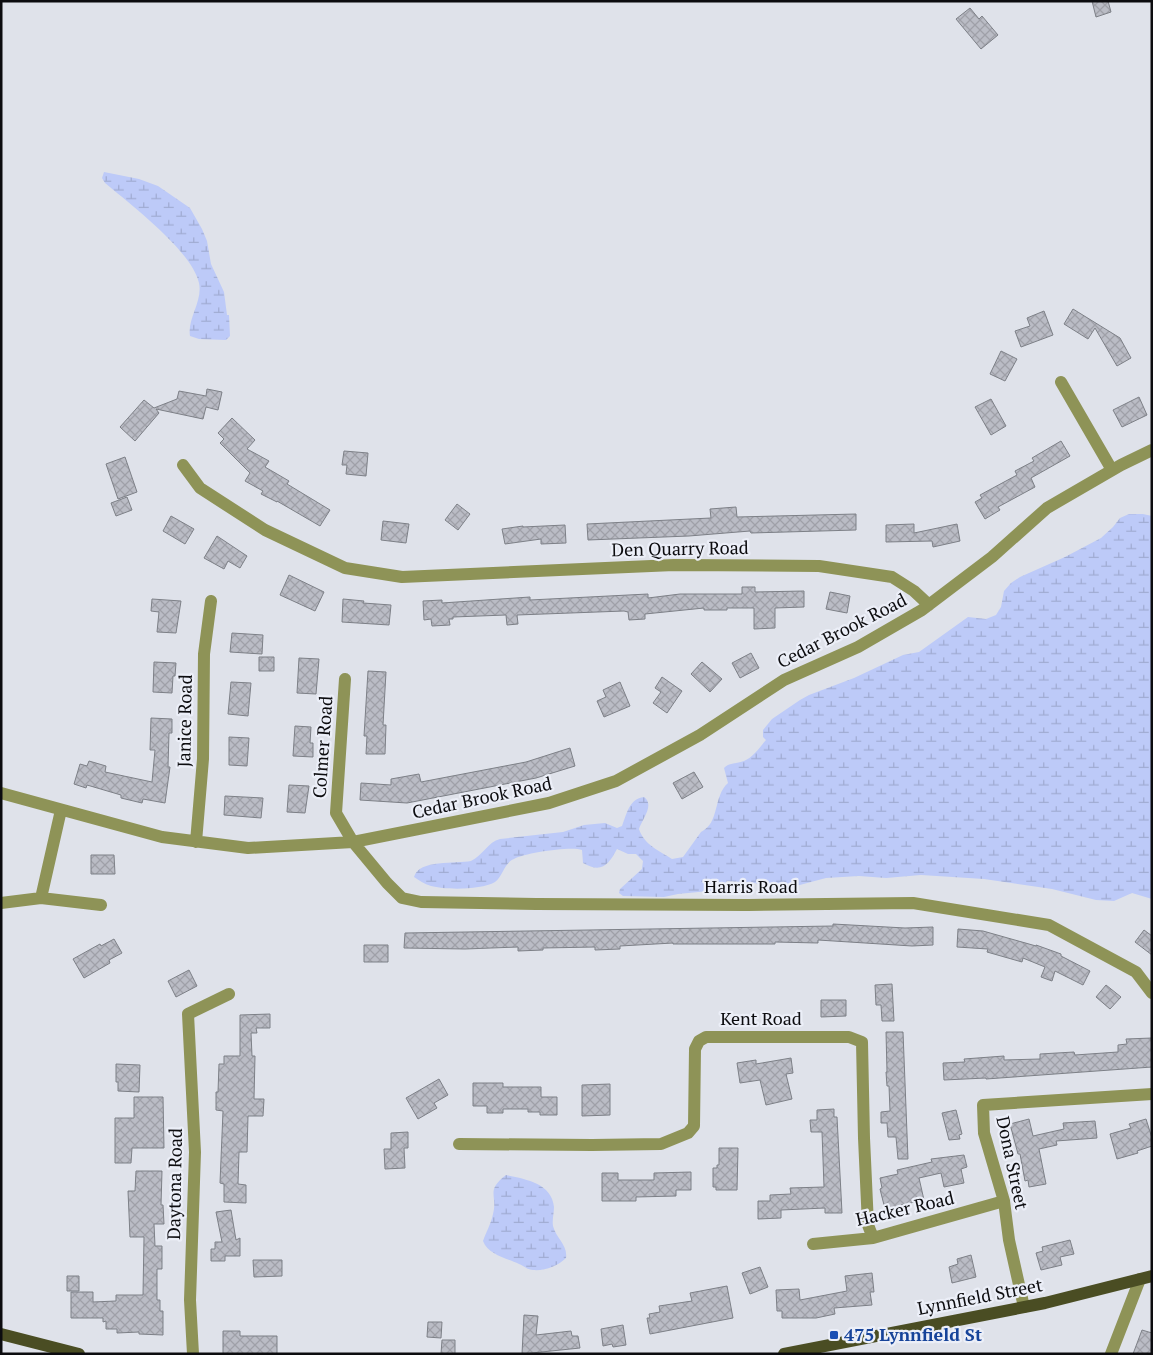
<svg xmlns="http://www.w3.org/2000/svg" width="1153" height="1355" viewBox="0 0 1153 1355" font-family="'PT Serif',serif">
<style>
.wetland{fill:url(#wetland-marsh)}
.building{fill:url(#building-cross-hatch);stroke:#7d8087}
.lines{fill:none;stroke-linecap:round;stroke-linejoin:round}
.minor{stroke:#8e9357;stroke-width:12}
.major{stroke:#4a4d23;stroke-width:12}
.transit-dot{fill:#1a4fb4;stroke:#eceff8;stroke-width:2}
.labels{text-anchor:middle;stroke-width:4.5;stroke-linejoin:round;paint-order:stroke}
.street-label{font-size:18px;fill:#0c0c0f;stroke:#eceff8}
.transit-label{font-size:18px;font-weight:bold;fill:#164399;stroke:#eceff8;text-anchor:start}
</style>
<defs>
<pattern id="wetland-marsh" width="20" height="14" patternUnits="userSpaceOnUse" patternTransform="scale(1.25)"><rect width="20" height="14" fill="#bdcaf8"/><path d="M1 5h8M5 5V1M11 12h8M15 12V8" fill="none" stroke="#a1acd3"/></pattern>
<pattern id="building-cross-hatch" width="8" height="8" patternUnits="userSpaceOnUse" patternTransform="scale(1.25)"><rect width="8" height="8" fill="#babcc5"/><path d="M0 0l8 8M0 8l8-8" fill="none" stroke="#9fa0a8"/></pattern>
</defs>
<rect width="100%" height="100%" fill="#dfe2ea"/>
<!-- wetland -->
<path class="wetland" d="M104,172l35,7 19,7 32,22 12,21 5,12 4,23 13,28 3,23h2l1,21 -4,4 -27,-1 -9,-3c-3,-17 13,-35 9,-53 -7,-32 -69,-79 -94,-100l-3,-5z
M1129,514h14l9,2v383l-20,-6 -18,8 -18,-1 -44,-11 -68,-10 -63,-4 -35,3 -27,-2 -33,2 -30,8 -19,2h-9l-13,-5 -28,-2 -8,9 -41,4 -14,3 -41,-1 -4,-3 1,-4 22,-20 1,-8 -7,-7h-8l-11,-5c-8,15 -15,25 -34,14l-1,-13c-11,-4 -57,3 -68,9 -10,4 -11,17 -19,23 -14,8 -49,8 -64,4 -7,-2 -12,-6 -17,-9 5,-18 42,-13 57,-16 12,-6 17,-19 29,-22l63,-7 21,-7 21,-2 12,5 5,-2c5,-13 7,-27 22,-29 11,8 -2,22 -5,32 5,16 21,22 33,30l11,-2 18,-25c19,-9 12,-36 27,-49l-4,-15c6,-6 13,-4 20,-7 9,-4 16,-14 22,-21l-3,-3v-7l9,-11 28,-19 9,-5 45,-17 49,-23 16,-3 49,-35 18,2 10,-4 5,-8 3,-16 7,-8 9,-6 45,-20 36,-19 12,-11 7,-9z
M506,1175c19,4 46,8 48,32 0,6 -2,13 -1,19 3,12 15,19 13,32 -8,8 -21,13 -33,12 -5,0 -9,-4 -14,-6 -12,-6 -31,-9 -36,-23 3,-9 8,-17 10,-27 5,-19 -8,-23 13,-39z"/>
<!-- building -->
<path class="building" d="M1092,1h16l3,11 -15,5z
M970,8l9,11 3,-3 16,19 -17,14 -25,-30z
M1073,309l47,29 11,20 -14,8 -22,-38 -7,11 -24,-15z
M1044,311l9,24 -32,12 -6,-16 15,-5 -3,-8z
M1001,351l16,8 -12,22 -15,-7z
M207,389l15,3 -4,18 -12,-3 -3,12 -47,-10 3,4 -24,28 -15,-14 24,-27 10,8 23,-9 2,-8 27,5z
M1139,397l8,18 -25,12 -9,-17z
M991,399l15,27 -15,9 -16,-28z
M232,418l23,22 -8,9 22,12 -4,6 24,14 -2,3 43,26 -10,16 -43,-25v1l-16,-8 2,-3 -18,-10 5,-8 -30,-30 4,-4 -6,-6z
M1061,441l9,15 -39,22 4,9 -37,20 2,3 -15,9 -10,-17 7,-4 -2,-3 37,-20 -2,-4 19,-10 -2,-3z
M344,451l24,2 -2,23 -20,-2 1,-9h-5z
M125,457l12,35 -19,7 -12,-35z
M127,497l5,13 -16,6 -5,-13z
M457,504l13,10 -12,16 -13,-10z
M736,507l1,10 119,-3v16l-105,3 -1,-2 -61,5 -101,4 -1,-16 124,-6 -1,-9z
M171,516l23,13 -9,15 -22,-13z
M383,521l26,3 -3,19 -25,-3z
M914,524v9l43,-9 3,17 -27,6 -1,-6 -46,1v-17z
M565,525l1,18 -25,1v-5l-36,5 -3,-15 21,-3v1z
M217,536l30,20 -7,12 -12,-7 -4,8 -20,-11z
M289,575l35,17 -9,19 -35,-16z
M742,587h13v5l49,-1v16l-29,1v20l-21,1v-21h-27v2h-23v-2l-59,6v5l-16,1 -1,-8 -4,-1 -107,4 1,9 -11,1 -1,-10 -53,2v2h-4l1,6 -18,1 -1,-7 -7,1 -1,-19 19,-1v3l88,-6v3l118,-6v4l32,-4h62z
M830,592l20,4 -3,17 -21,-4z
M152,599l29,2 -5,32 -19,-1 2,-20 -8,-1z
M343,599l21,2 -1,2 28,2 -2,20 -47,-3z
M232,633l31,2 -1,19 -32,-2z
M751,653l8,15 -19,10 -8,-15z
M259,657h15v14h-15z
M299,658l20,1 -3,35 -19,-1z
M154,662l22,1 -1,13h-2l-1,17 -19,-1z
M702,662l20,17 -12,13 -19,-18z
M368,671l18,1 -3,53h3l-1,29h-19l1,-18h-3z
M662,677l20,14 -15,22 -14,-10 8,-11 -6,-4z
M231,682l20,1 -3,33 -20,-2z
M620,682l10,24 -26,11 -7,-16 9,-4 -3,-7z
M151,718l21,1v14h-3l-1,34h2l-5,36 -22,-4 -1,4 -21,-5v-3l-34,-10 -1,3 -12,-4 6,-20 7,2 2,-5 17,5 -1,6 47,10 3,-32h-5z
M295,726l16,1 -1,16h3v14l-20,-1z
M229,737l20,1 -2,28 -18,-1z
M570,748l5,18 -39,12 -129,25 -47,-3 1,-17 30,2v-6l28,-5 2,8 105,-20z
M694,772l9,15 -21,12 -9,-16z
M289,785l20,1 -4,27 -18,-1z
M225,796l38,2 -2,20 -37,-3z
M91,855h23l1,19h-24z
M833,924l72,4 28,-1v18l-21,1 -94,-6v3l-43,-1v2h-102v-1l-53,3v3l-25,1v-3l-52,1v2l-25,1v-4l-53,2 -61,-1 1,-15 428,-7z
M958,929l25,2 53,15v-1l25,9v2l29,15 -7,14 -28,-14 -3,10 -11,-4 4,-10 -22,-9 -1,4 -35,-10 1,-3 -31,-2z
M1144,930l8,6v19l-17,-13z
M114,939l8,14 -13,7 1,3 -26,15 -11,-19 27,-15 1,2z
M364,945h24v17h-24z
M189,970l8,16 -21,11 -8,-16z
M892,984l2,37h-12l-1,-16h-5l-1,-20z
M1106,985l15,12 -11,12 -14,-12z
M821,1000h25v16l-25,1z
M270,1014v14h-14l1,5h-6l1,23h3l-1,43h10l-1,17h-15l-1,36h-8l-1,32 8,1v18l-22,-1v-18l-4,-1 3,-72 -7,-1v-18h2l1,-28h5v-8h16v-41z
M886,1032h17l5,127h-10l-2,-22h-8l-1,-14h-6v-11l9,-1 -1,-25h-2l-1,-14h1z
M1152,1038v29l-166,12v-1l-42,2 -1,-17 22,-1 -1,-3 40,-3v4l36,-1v-5l34,-2 1,3 43,-3v-7l9,-1 -1,-5z
M791,1058l2,15 -7,1 6,25 -26,6 -6,-25 -20,3 -3,-20 19,-3v4z
M116,1064l24,1 -1,27 -21,-1v-9h-2z
M439,1079l9,16 -14,8 3,5 -19,11 -12,-21z
M473,1083h30v4h38v10h16v18h-17v-3h-12v-3h-25v4h-16v-7h-14z
M610,1084v31l-28,1v-31z
M134,1097h29l1,51h-32l-1,15h-16v-45h19z
M834,1109v8h3l5,96h-17v-5l-44,2v8l-23,1v-18h12v-6l21,-1 -1,-6 34,-1 -2,-55h-11l-1,-12h7v-10z
M956,1110l6,24 -3,1 1,4 -11,1 -7,-27z
M1029,1119l4,17 31,-7 -1,-6 32,-2 2,17 -41,3 1,4 -18,4 7,35 -17,3 -1,-7 -3,1 -5,-27h-2l-8,-30z
M1146,1119l6,19v8l-15,5 1,2 -21,6 -7,-25 21,-6 -2,-4z
M408,1132v16h-4l1,20 -20,1 -1,-20h7v-16z
M719,1148h19l-1,42h-21v-3h-3v-19h4v-3h2z
M964,1155l3,12 -6,2 3,14 -20,4 -3,-14 -22,5 5,22 -23,5 1,4 -16,4 -6,-24 2,-1 -2,-10 18,-4 -1,-4 35,-8 -1,-3z
M136,1171h26l-1,34h2l1,19h-10l1,22h7v23h-5v31h3v11h3v24l-24,-1v-2l-22,1v-4h-11v-8l-3,1v-4h-32v-26h22v10l23,-1v-6h27l1,-58h-14l-2,-46h7z
M691,1172v18h-15v6l-40,1v4h-34v-28h16v7h36v-7z
M231,1210l5,30 4,-2v18h-15v5h-14v-12h4v-7h7l-6,-30z
M1070,1240l4,14 -14,3 2,8 -21,5 -5,-17 7,-2 -1,-4z
M971,1255l5,22 -24,6 -3,-16 9,-3 -1,-5z
M253,1260h29v16l-28,1z
M760,1267l8,20 -18,7 -8,-21z
M872,1273l2,19h-4l2,13 -38,3 1,6 -19,4h-34v-7h-5l-1,-21 23,-1 1,11 47,-9 -2,-15z
M67,1276h12v15h-12z
M727,1286l6,32 -83,16 -3,-16h3l-1,-4 11,-2 -1,-6 33,-5 -2,-8z
M524,1315l14,1 -2,19 35,-4 1,5h6l2,12 -58,6z
M428,1322h14l-1,16 -14,-1z
M623,1325l3,20 -13,2 -1,-3 -9,2 -2,-17z
M1142,1330l10,3v21h-19z
M223,1331h17v5h37v18h-54z
M442,1340h13v14h-14z"/>
<g class="lines">
<!-- minor -->
<path class="minor" d="M1061,382l51,88
M183,465l17,23 65,42 80,38 57,9 272,-12 145,1 73,11 22,14 15,14
M345,679l-9,134 17,29 34,41 15,15 19,4 115,2 212,1 165,-2 136,22 87,47 16,21
M1,793l161,44 86,11 105,-6 196,-39 67,-22 84,-46 84,-55 74,-33 64,-37 70,-53 55,-49 74,-43 31,-15
M196,842l7,-83 1,-105 7,-53
M41,898l20,-88
M1,903l40,-5 60,7
M459,1144l133,1 69,-1 27,-11 6,-7 1,-77 4,-8 7,-4h143l13,5 2,96 4,87 5,13
M813,1244l60,-6 131,-37
M1024,1307l-15,-67 -5,-39 -20,-68 -1,-28 169,-11
M193,1354l-3,-54 5,-148 -7,-138 41,-20
M1111,1354l29,-75"/>
<!-- major -->
<path class="major" d="M1,1334l78,20
M784,1354l261,-51 107,-27"/>
</g>
<!-- markers -->
<rect class="transit-dot" x="829" y="1330" width="10" height="10" rx="2.5"/>
<g class="labels">
<!-- street labels -->
<g class="street-label">
<text transform="translate(680 549) rotate(-1)" y="6">Den Quarry Road</text>
<text transform="translate(842 631) rotate(-27)" y="6">Cedar Brook Road</text>
<text transform="translate(185 721) rotate(-89)" y="6">Janice Road</text>
<text transform="translate(323 747) rotate(-86)" y="6">Colmer Road</text>
<text transform="translate(482 798) rotate(-12)" y="6">Cedar Brook Road</text>
<text x="751" y="893">Harris Road</text>
<text x="761" y="1025">Kent Road</text>
<text transform="translate(1012 1163) rotate(78)" y="6">Dona Street</text>
<text transform="translate(175 1184) rotate(-89)" y="6">Daytona Road</text>
<text transform="translate(905 1209) rotate(-13)" y="6">Hacker Road</text>
<text transform="translate(980 1297) rotate(-11)" y="6">Lynnfield Street</text>
</g>
<!-- transit labels -->
<g class="transit-label">
<text x="844" y="1341">475 Lynnfield St</text>
</g>
</g>
<!-- border -->
<rect width="1153" height="1355" fill="none" stroke="#0c0c0f" stroke-width="5"/>
</svg>
